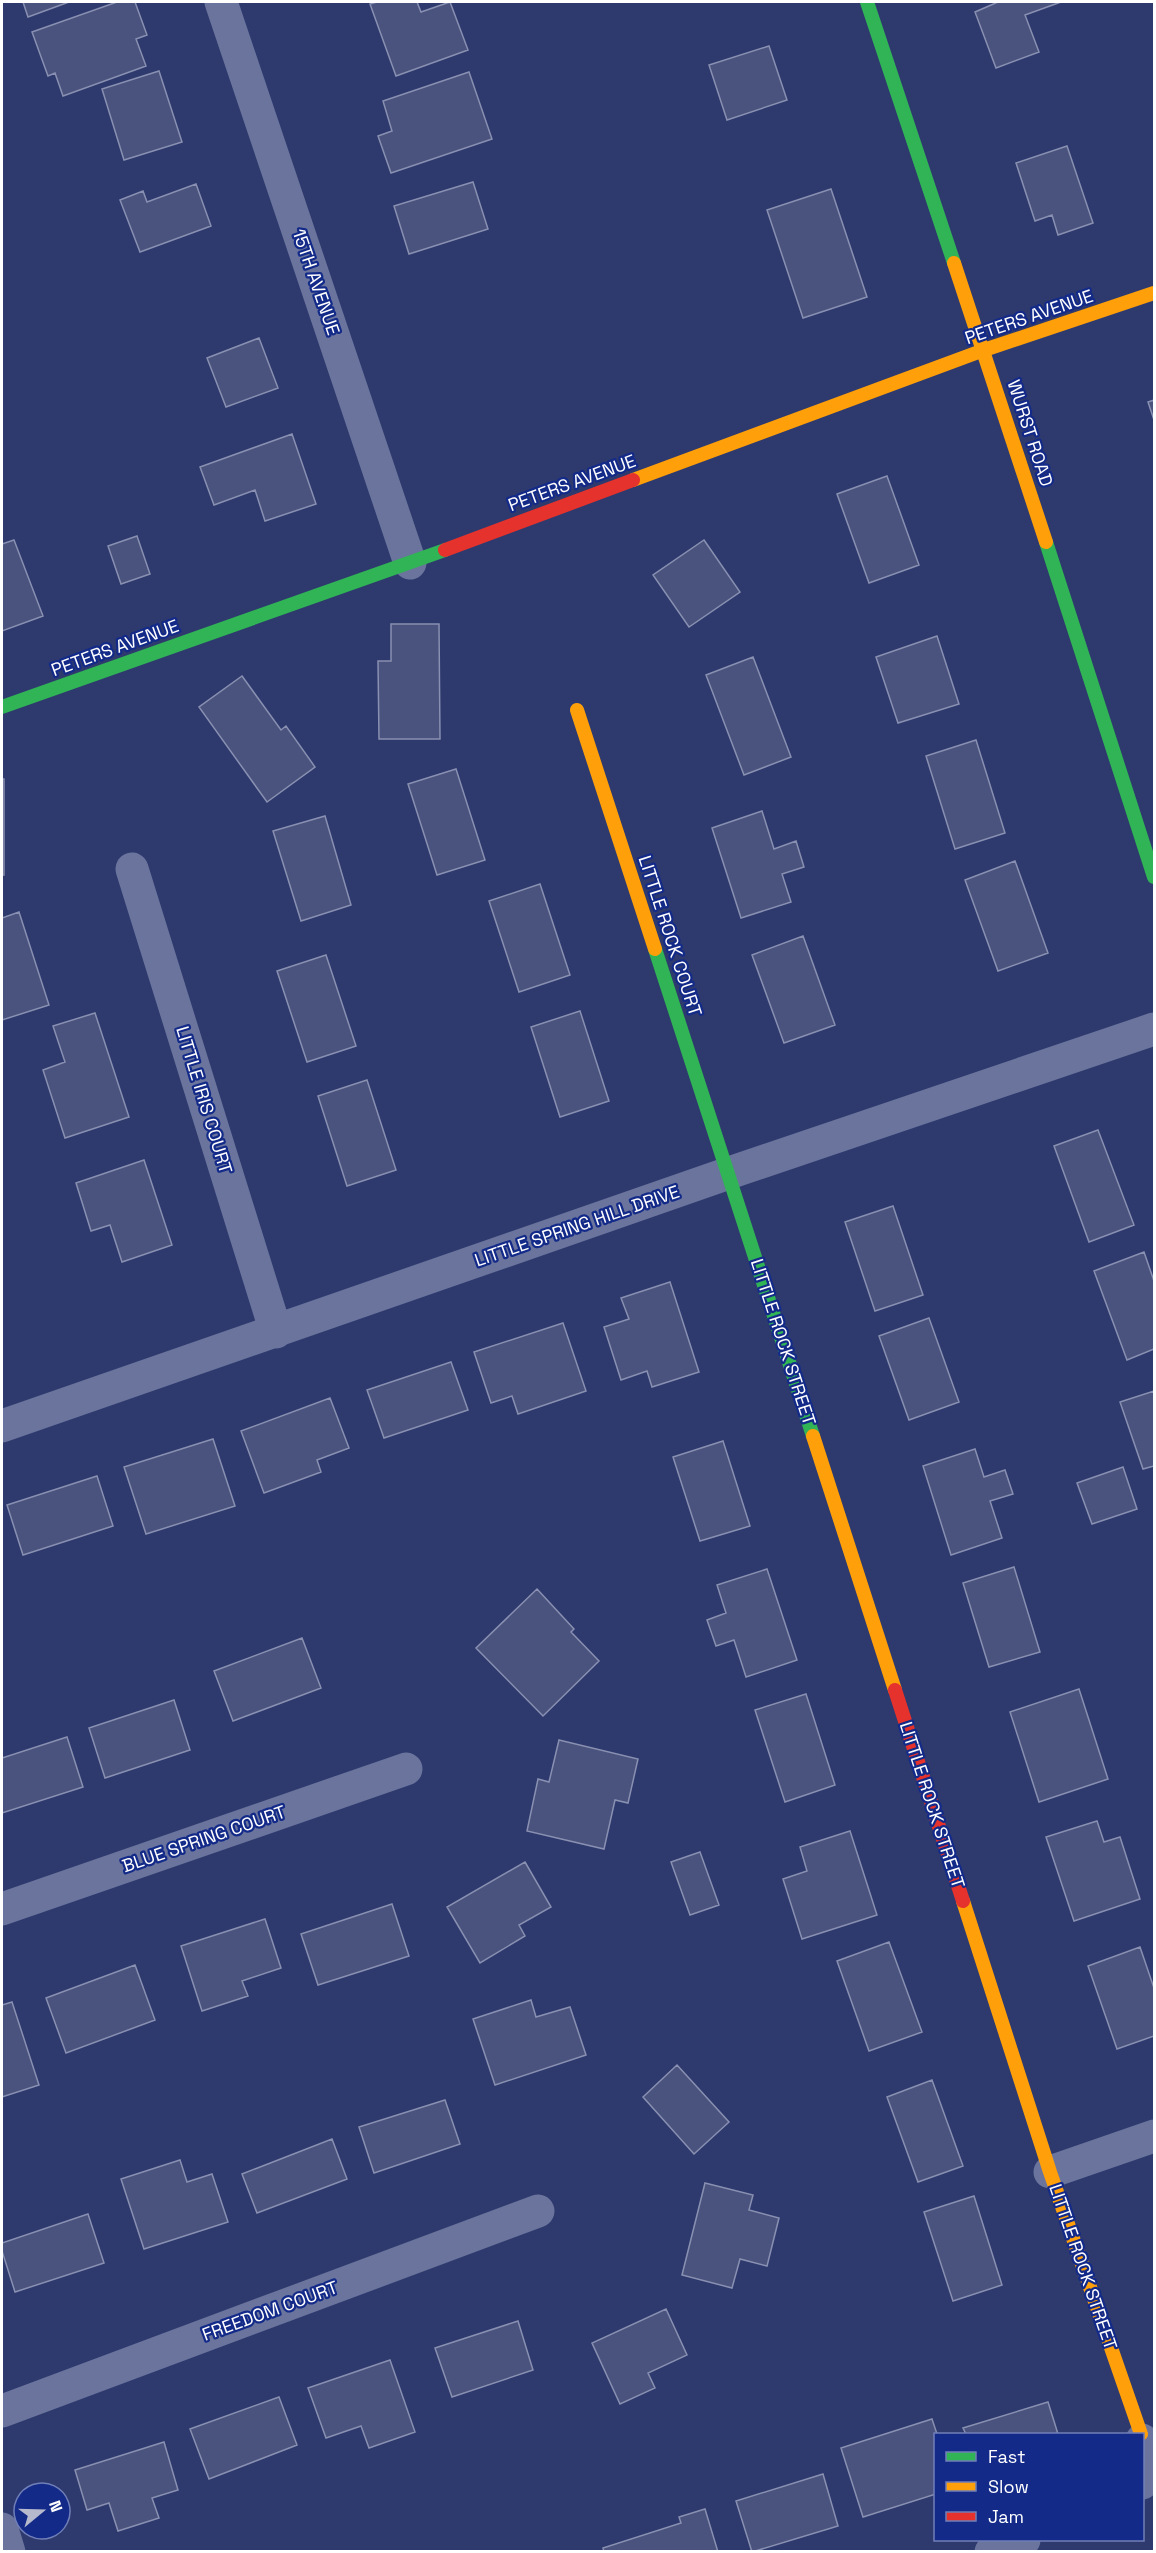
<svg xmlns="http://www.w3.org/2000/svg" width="1156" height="2553" viewBox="0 0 1156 2553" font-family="'Space Grotesk',sans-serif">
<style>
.building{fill:#49537d;stroke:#8990b1;stroke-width:1.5}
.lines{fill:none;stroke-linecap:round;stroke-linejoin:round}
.street{stroke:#6a749c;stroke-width:33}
.fast{stroke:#30b455;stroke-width:14}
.slow{stroke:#ff9f0a;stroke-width:14}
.jam{stroke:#e5322d;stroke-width:14}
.labels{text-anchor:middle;stroke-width:4.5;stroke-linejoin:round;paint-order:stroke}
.street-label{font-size:18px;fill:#fff;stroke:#132a89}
</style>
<rect width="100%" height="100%" fill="#2e3a6e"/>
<!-- building -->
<path class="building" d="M23,2h46l-41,15z
M117,2h18l12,33 -11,4 10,27 -83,30 -8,-23 -7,3 -16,-44z
M377,2h40l4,10 29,-10 18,48 -72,26 -26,-72z
M998,2h63l-36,13 14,37 -43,16 -21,-56z
M769,46l18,54 -60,20 -18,-55z
M159,71l23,71 -58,18 -22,-71z
M469,72l23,67 -101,34 -13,-37 14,-5 -9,-30z
M1067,146l26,77 -35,12 -6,-20 -17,6 -19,-58z
M473,182l15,47 -79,25 -15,-48z
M196,184l15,42 -71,26 -20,-52 23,-9 4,11z
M831,189l36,108 -64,21 -36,-108z
M259,338l19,50 -52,19 -19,-49z
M1154,400v20l-6,-18z
M292,434l24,70 -51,17 -10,-31 -41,15 -14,-38z
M887,476l32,89 -50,18 -32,-89z
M137,536l13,38 -29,10 -13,-38z
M14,540l29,76 -41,15v-87z
M704,540l36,52 -51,35 -36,-52z
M391,624h48l1,115h-61l-1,-78h13z
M937,636l22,68 -61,19 -22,-66z
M753,657l38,100 -47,18 -38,-100z
M242,676l39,54 5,-4 29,41 -48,35 -68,-95z
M976,740l29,93 -50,16 -29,-93z
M456,769l29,91 -48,15 -29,-91z
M2,779h2v96h-2z
M762,811l12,38 22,-8 8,26 -22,7 9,28 -50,16 -29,-90z
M325,816l26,89 -50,16 -28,-90z
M1015,861l33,92 -50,18 -33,-91z
M540,884l30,91 -51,17 -30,-91z
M19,912l30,93 -47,15v-102z
M803,936l32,89 -51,18 -32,-88z
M326,955l30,91 -49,16 -30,-91z
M580,1011l29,90 -49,16 -29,-90z
M95,1013l34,104 -64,21 -22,-68 22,-8 -12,-36z
M367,1080l29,90 -49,16 -29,-90z
M1098,1130l36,95 -45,17 -35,-96z
M144,1160l28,85 -50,17 -12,-37 -19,6 -15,-48z
M893,1206l30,89 -48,16 -30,-89z
M1144,1252l10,29v68l-27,11 -33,-89z
M670,1282l29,90 -47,15 -5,-16 -26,9 -17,-53 25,-8 -8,-21z
M929,1318l30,84 -50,18 -30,-84z
M563,1323l23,68 -68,23 -6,-18 -21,7 -17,-51z
M451,1362l17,48 -84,28 -17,-48z
M1154,1391v75l-11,3 -23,-67z
M330,1398l19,50 -32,12 4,12 -57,21 -23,-62z
M213,1439l22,67 -89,28 -22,-67z
M723,1441l27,85 -50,15 -27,-84z
M975,1449l9,28 21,-7 8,24 -23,7 12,37 -51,17 -28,-89z
M1123,1467l14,42 -45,15 -15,-41z
M97,1476l16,50 -90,29 -16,-50z
M1014,1567l26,85 -51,15 -26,-84z
M767,1569l30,91 -51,17 -12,-37 -18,6 -9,-26 19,-7 -9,-28z
M537,1589l37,40 -3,3 28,29 -56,55 -67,-68z
M302,1638l19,50 -88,33 -19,-50z
M1079,1689l29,90 -69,23 -29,-90z
M806,1694l29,91 -50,17 -30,-92z
M174,1700l16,50 -85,28 -16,-50z
M67,1737l16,50 -81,26v-55z
M559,1740l79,19 -10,44 -13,-3 -11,49 -77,-18 11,-52 11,3z
M1097,1821l7,21 16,-5 20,62 -66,22 -28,-84z
M850,1831l27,84 -75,24 -19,-60 24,-8 -7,-24z
M700,1852l19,53 -29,10 -19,-53z
M525,1862l26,45 -32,18 6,11 -45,27 -33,-56z
M392,1904l17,52 -91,29 -17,-51z
M265,1919l16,49 -39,13 6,15 -46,15 -21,-65z
M889,1942l33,90 -53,19 -32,-90z
M1140,1947l14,41v48l-37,13 -29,-83z
M135,1965l20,55 -89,33 -20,-55z
M531,2000l5,17 34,-10 16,48 -91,30 -22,-66z
M12,2002l27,83 -37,12v-92z
M677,2065l52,57 -35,32 -51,-57z
M932,2080l31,86 -45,16 -31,-85z
M445,2100l15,44 -86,29 -15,-46z
M332,2139l15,40 -90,34 -15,-39z
M180,2160l7,22 25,-8 16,48 -84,27 -23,-70z
M705,2183l48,12 -4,15 30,8 -12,48 -27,-7 -8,29 -50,-13z
M974,2196l28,89 -49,16 -29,-89z
M88,2214l16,49 -89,29 -13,-41v-8z
M666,2309l21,46 -39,18 7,15 -35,16 -28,-61z
M518,2321l15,49 -81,27 -17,-49z
M390,2360l25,72 -46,16 -8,-22 -35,12 -18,-50z
M279,2397l18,48 -88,34 -19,-50z
M1048,2402l10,32h-92l-3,-6z
M932,2419l5,15 -1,60 -73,23 -22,-69z
M164,2442l14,48 -26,8 7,20 -41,13 -9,-28 -22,7 -12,-40z
M823,2474l15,52 -86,26 -16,-51z
M705,2509l13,43h-114l-1,-4 78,-25 -2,-6z"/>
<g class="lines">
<!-- street -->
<path class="street" d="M221,2l189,561
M132,869l144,463
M2,1426l727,-253 425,-144
M2,1909l404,-140
M1050,2172l104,-36
M2,2411l536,-200
M1142,2440l4,40 -4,3
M2,2529l7,23
M991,2552l33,-12"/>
<!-- fast -->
<path class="fast" d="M867,2l87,261
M1046,542l108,335
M2,707l443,-157
M655,949l158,487"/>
<!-- slow -->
<path class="slow" d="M954,263l92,279
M633,480l351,-130 170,-57
M577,710l78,239
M813,1436l82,254
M963,1901l87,271 91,262"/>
<!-- jam -->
<path class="jam" d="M445,550l188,-70
M895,1690l68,211"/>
</g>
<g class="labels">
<!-- street labels -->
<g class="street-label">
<text transform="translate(316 282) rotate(71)" y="6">15TH AVENUE</text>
<text transform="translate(1029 317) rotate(-19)" y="6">PETERS AVENUE</text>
<text transform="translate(1030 433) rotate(72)" y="6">WURST ROAD</text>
<text transform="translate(572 483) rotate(-20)" y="6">PETERS AVENUE</text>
<text transform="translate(115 648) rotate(-20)" y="6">PETERS AVENUE</text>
<text transform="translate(670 936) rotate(72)" y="6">LITTLE ROCK COURT</text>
<text transform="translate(204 1100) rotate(73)" y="6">LITTLE IRIS COURT</text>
<text transform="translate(577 1226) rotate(-19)" y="6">LITTLE SPRING HILL DRIVE</text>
<text transform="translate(783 1342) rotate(72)" y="6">LITTLE ROCK STREET</text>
<text transform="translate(932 1805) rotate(72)" y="6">LITTLE ROCK STREET</text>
<text transform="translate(204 1839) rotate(-19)" y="6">BLUE SPRING COURT</text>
<text transform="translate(1083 2267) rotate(71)" y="6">LITTLE ROCK STREET</text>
<text transform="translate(270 2311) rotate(-20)" y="6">FREEDOM COURT</text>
</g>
</g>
<!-- border -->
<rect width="1156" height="2553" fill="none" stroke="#ffffff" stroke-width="6"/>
<!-- legend -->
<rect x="934" y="2433" width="210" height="108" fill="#132a89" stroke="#717fb8" stroke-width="1.5"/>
<rect x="946" y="2452" width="30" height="9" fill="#30b455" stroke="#717fb8" stroke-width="1.5"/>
<text x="988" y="2463" font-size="18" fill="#ffffff">Fast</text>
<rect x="946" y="2482" width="30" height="9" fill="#ff9f0a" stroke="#717fb8" stroke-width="1.5"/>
<text x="988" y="2493" font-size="18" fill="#ffffff">Slow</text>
<rect x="946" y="2512" width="30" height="9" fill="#e5322d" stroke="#717fb8" stroke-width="1.5"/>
<text x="988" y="2523" font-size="18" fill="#ffffff">Jam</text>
<!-- north arrow -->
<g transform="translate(42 2511) rotate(71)"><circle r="28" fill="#132a89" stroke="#717fb8" stroke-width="1.5"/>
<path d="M0-4.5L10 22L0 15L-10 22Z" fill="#b6bacc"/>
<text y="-9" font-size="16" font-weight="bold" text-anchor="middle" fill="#ffffff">N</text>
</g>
</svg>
